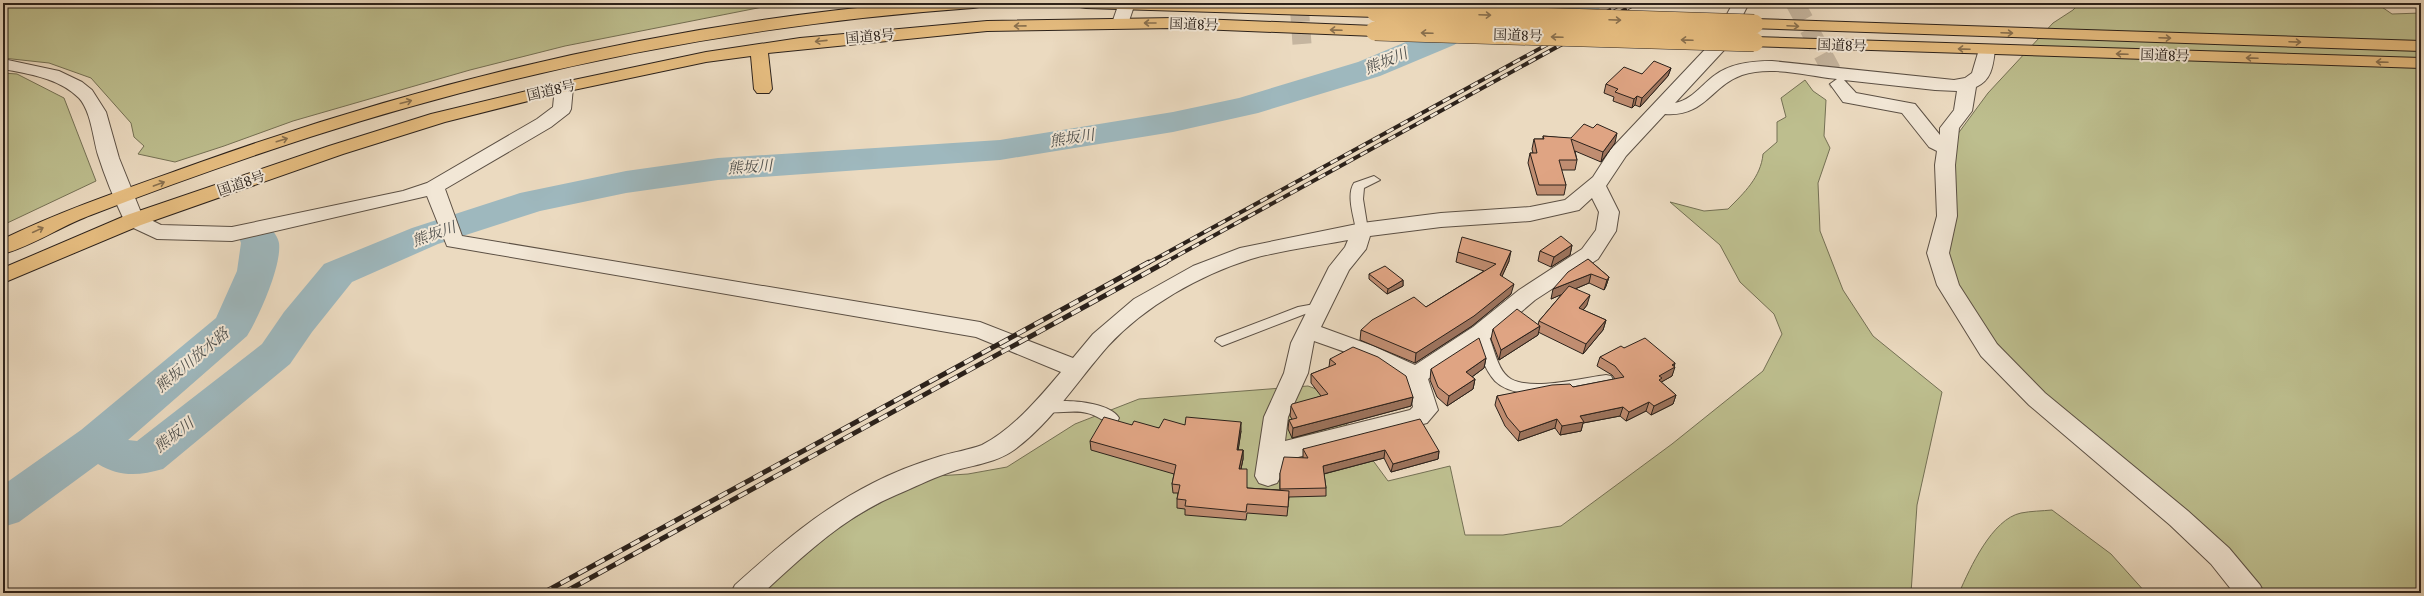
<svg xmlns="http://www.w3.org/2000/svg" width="2424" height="596" viewBox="0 0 2424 596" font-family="'IM FELL Great Primer','Noto Serif JP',serif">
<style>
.green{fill:#bdbe8e;stroke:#747054}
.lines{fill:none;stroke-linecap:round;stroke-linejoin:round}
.river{fill:#9eb8be;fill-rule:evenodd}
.minor-tunnel{stroke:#c5b59f;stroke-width:19;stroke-dasharray:19 10;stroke-linecap:butt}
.service-casing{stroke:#5c5044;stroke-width:2}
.minor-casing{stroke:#5c5044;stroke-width:2}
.tertiary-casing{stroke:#5c5044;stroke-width:2}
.trunk-casing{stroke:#2c221b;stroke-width:2}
.service{fill:#f2e7d6;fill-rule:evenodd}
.minor{fill:#f2e7d6;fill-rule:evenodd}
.tertiary{fill:#f2e7d6;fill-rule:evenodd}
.trunk{fill:#e6bd80;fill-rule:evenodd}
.rail-far1-casing{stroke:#2c221b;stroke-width:4}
.rail-casing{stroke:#2c221b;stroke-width:5}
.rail-far1{stroke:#f2e7d6;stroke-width:2.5;stroke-dasharray:8;stroke-linecap:butt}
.rail{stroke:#f2e7d6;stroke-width:3.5;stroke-dasharray:10;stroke-linecap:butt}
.trunk-bridge-casing{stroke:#2c221b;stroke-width:20;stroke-linecap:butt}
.trunk-bridge{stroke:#e6bd80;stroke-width:19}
.wall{fill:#c08d71;stroke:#2c221b}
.shaded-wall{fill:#9c735c;stroke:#2c221b}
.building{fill:#dfa483;stroke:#2c221b}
.oneway{stroke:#89704e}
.labels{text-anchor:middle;stroke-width:4;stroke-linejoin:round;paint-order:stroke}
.street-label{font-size:14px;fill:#2c221b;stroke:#f2e7d6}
.water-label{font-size:15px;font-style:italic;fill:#4e4f4c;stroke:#f2e7d6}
</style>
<rect width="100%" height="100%" fill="#ebdac0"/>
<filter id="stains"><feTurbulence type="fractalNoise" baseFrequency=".005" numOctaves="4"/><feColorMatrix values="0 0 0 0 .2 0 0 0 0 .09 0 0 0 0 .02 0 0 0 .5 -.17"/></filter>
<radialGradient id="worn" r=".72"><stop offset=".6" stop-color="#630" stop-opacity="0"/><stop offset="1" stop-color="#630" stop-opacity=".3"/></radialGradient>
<!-- green -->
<path class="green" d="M3,3h780l-218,43 -95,24 -177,51 -69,25 -49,16 -37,-8 6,-8 -10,-9 -3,-14 -40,-45 -42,-15 -46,-5z
M2080,3h296l16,11 29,-1v580h-160l-126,-123 -33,-30 -36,-26 -64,-64 -28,-37 -18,-30 -9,-25 5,-97 5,-26 31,-42 65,-70 20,-13z
M3,73l14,1 47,24 32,83 -93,44z
M1805,80l8,11 13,9 -2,36 6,12 -12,35 2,48 23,59 30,46 69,56 -25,113 -6,88h-1152l83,-68 50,-29 44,-20 32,-2 39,-7 68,-43 64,-25 169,-13 11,4 14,16 55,75 62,-15 15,69h38l58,-9 111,-82 91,-73 19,-37 -8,-20 -34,-32 -20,-37 -50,-43 34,9 24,-2c16,-16 33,-32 35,-55l14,-12v-20l9,-5 -5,-19z
M2052,510l59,44 35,39h-187c11,-25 33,-74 62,-80 10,-2 21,-2 31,-3z"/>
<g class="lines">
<!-- river -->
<path class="river" d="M1477,3h126l-4,6 -11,3h-84l-50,33 -74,31 -122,37 -85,19 -173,28 -282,20 -92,13 -86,18 -102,33 -86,38 -40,50 -22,32 -127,105c-24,7 -44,8 -65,-5l-79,58 -16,5v-42l78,-55 135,-112 21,-47 4,-28 -3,-8 6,-8 13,-4 13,4c3,4 8,10 9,16 3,22 -20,74 -32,93l-119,104 9,1 125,-97 22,-32 40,-48 88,-36 108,-35 106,-22 92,-13 282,-18 173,-28 66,-14 119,-36 74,-31z"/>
<!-- minor-tunnel -->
<path class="minor-tunnel" d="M1299,3l3,41
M1795,3l44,81"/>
<defs>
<path id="service" d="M1374,176l6,4 -16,8 -1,11 5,31 -6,4 -6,-4c-2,-13 -10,-35 -2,-47z
M1320,303l5,1 2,3 -2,3 -20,4 -83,32 -7,-5 2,-3 81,-31z
M1481,328c13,4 12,41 30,51 22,12 71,-1 95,-4l5,1 2,4 -2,4 -5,1c-29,4 -88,19 -111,-4 -12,-13 -16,-32 -21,-48z
M1064,401c14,0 47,3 55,17l-2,4c-11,3 -19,-7 -30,-9 -15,-4 -32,2 -47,-2l-2,-4 2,-4z"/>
<path id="minor" d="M1733,3h16l-23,45 -51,55c17,-3 27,-19 40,-28 16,-12 38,-14 57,-14l182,19 11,-2 7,-5 8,-27h12l3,4c-2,15 -3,30 -19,37l-4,24 -13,17 -4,37 2,51 -8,37 10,32 38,59 48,49 143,118 41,37 31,37 4,8h-30l-23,-29 -41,-39 -141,-120 -48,-49 -44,-71 -10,-32 10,-37 -2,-51 2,-14 -8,-4 -27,-34 -59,-11 -13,-18 7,-5c-29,-3 -66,-14 -95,-4 -31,11 -37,42 -77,39l-39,42 -20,30 13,26 -3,19 -18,28 -63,41 -46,39 -61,40 10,31 -11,13 -144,38 -2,15 -4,7 -9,3 -9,-3 -4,-7 9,-59 20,-44 7,-30 38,-76 16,-20 3,-7c-32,6 -66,10 -97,19 -51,16 -106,47 -143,87 -31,35 -56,76 -94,104 -20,14 -44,15 -66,23 -18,6 -35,15 -52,22 -52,22 -92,60 -133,98h-32l4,-8c46,-41 83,-74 138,-102 21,-11 45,-20 68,-27 13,-4 28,-6 41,-11 31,-16 57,-47 79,-73l-85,-35 -529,-91 -20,-50 -195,45 -75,-2 -30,-14 -3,-5 3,-5 7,-2 7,2 20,10 71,2 171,-36 24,-8 110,-64 16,-12 2,-20 3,-4h12l3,4 -2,22 -2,4 -18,14 -106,62 17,47 518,86 93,36 20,-24 41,-35 59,-33 47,-18 122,-25 79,-10 89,-6 35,-7 28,-23 18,-28 101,-107zM1844,80l91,10 22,1 -3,19 -14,18v7l-25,-31 -59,-11zM1592,198l7,14 -3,18 -14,19 -63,41 -46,37 -58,38 -42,-19 -52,-19 28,-57 17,-21 4,-13 71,-9 89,-6 49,-11zM1314,341c20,7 81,27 92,43 5,6 6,16 7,23l-3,3 -125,31 3,-24 20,-44z"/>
<path id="tertiary" d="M1119,3h16l-8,24h-12l-3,-4z
M3,59l56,12 23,11 10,8 14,22 13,46 25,62 -3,5 -7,2 -7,-2 -3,-5c-10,-21 -19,-43 -26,-65 -5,-17 -7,-44 -19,-57 -20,-20 -50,-24 -76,-29z"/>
<path id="trunk" d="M907,3h74l-2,4 -6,1c-225,16 -449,60 -663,129 -74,24 -147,50 -219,78 -30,11 -58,31 -88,39v-15c64,-31 131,-53 198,-77 227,-81 466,-138 706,-159z
M1078,3h172l126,4 6,1 2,4 -2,4 -6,1 -290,-9 -6,-1z
M1175,18l200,8 6,1 3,4 -3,4 -6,1 -200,-8 -188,3 -219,22 4,36 -3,4h-12l-3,-4 -3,-33 -45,6 -142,30 -119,30 -102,32 -202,71 -138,58v-15l124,-53 202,-69 102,-32 133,-32 142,-30 94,-14 187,-17z
M1754,19l667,22v10l-673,-23 -3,-4 3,-4z
M1754,37l667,21v10l-673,-22 -3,-4 3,-4z"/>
</defs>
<!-- service casing -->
<use href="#service" class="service-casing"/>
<!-- minor casing -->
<use href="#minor" class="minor-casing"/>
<!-- tertiary casing -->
<use href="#tertiary" class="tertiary-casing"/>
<!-- trunk casing -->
<use href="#trunk" class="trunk-casing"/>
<!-- service -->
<use href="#service" class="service"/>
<!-- minor -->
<use href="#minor" class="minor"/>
<!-- tertiary -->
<use href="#tertiary" class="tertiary"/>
<!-- trunk -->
<use href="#trunk" class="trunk"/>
<defs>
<path id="rail-far1" d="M1148,263l475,-260
M1164,263l473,-260"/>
<path id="rail" d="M543,593l606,-331
M563,593l603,-331"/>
</defs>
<!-- rail-far1 casing -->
<use href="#rail-far1" class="rail-far1-casing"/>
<!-- rail casing -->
<use href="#rail" class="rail-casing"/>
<!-- rail-far1 -->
<use href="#rail-far1" class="rail-far1"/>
<!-- rail -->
<use href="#rail" class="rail"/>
<defs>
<path id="trunk-bridge" d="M1376,12l378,12
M1375,31l379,11"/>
</defs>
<!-- trunk-bridge casing -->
<use href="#trunk-bridge" class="trunk-bridge-casing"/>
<!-- trunk-bridge -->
<use href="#trunk-bridge" class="trunk-bridge"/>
</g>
<!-- wall -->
<path class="wall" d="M1831,3h27l-1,2 -26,-1z
M2381,3h40v2l-39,-2z
M1671,68l-3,8 -28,31 -5,-2 -3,3 -19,-7 1,-4 -10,-4 2,-9 36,-10z
M1543,136l72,7 -14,19 -26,-11 2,9 -2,10h-14l5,15 -2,10h-27l-9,-32 2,-10h3l-1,-4 2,-10h9z
M1572,245l-2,10 -19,12 -13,-6 2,-10z
M1458,252l51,9 -7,15 9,18 -39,32 -57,37 -55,-23 1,-10 65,-23 58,-36 -28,-9z
M1588,259l21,18 -3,9 -2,4 -15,-7 -14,6 12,16 -4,5 23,10 -3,10 -20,24 -45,-22v3l-39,25 -8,-21 2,-10 45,-4 1,-4 23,-27 -11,5z
M1369,274l34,6v6l-16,8 -18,-15z
M1624,348l51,15 -3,13 -11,6 15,13 -3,9 -22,11 -5,-4 -20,10 -6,-5 -37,7 -2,8 -21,4 -5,-7 -37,13 -13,-15 -10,-21 2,-9 76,-9 42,-8 -3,-4 -15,-9 3,-9z
M1486,358l-2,10 -12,9 3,2 -2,10 -26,17 -10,-9 -7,-17 1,-11z
M1330,359l83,38 -2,9 -119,32 -4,-9 1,-9 3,-1 -2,-3 1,-10 30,-10 -10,-13v-9l18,-7z
M1132,425l27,3 26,-3 56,6 -3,19h5v9l-2,10 6,19 33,2v-17l23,-15v-9l136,2 -1,8 -47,13 -7,-14 -60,16 2,14v8l-37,1 -2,19 -40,-3 -1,7 -61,-5v-6l-8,-1v-9l1,-6h-5l-1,-9 2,-10 -83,-24 -1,-9z"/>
<!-- shaded-wall -->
<path class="shaded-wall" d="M1671,68l-3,8 -28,31 2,-9z
M1637,96l-2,9 -3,3 2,-9z
M1617,133l-2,10 -14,19 2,-10z
M1572,245l-2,10 -19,12 3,-10z
M1511,251l-2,10 -11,24 2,-10z
M1591,274l-2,9 -38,16 2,-10z
M1609,277l-3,9 -2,4 3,-10z
M1403,280v6l-16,8 1,-5z
M1514,284l-3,10 -39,32 -57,37 1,-10z
M1590,295l-3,10 -10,13 2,-10z
M1606,320l-3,10 -20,24 3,-10z
M1540,326l-2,9 -39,25 2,-10z
M1486,358l-2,10 -19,14 1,-10z
M1675,363l-2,5 2,-1 -3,9 -14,8 1,-8z
M1475,379l-2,10 -26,17 2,-10z
M1676,395l-3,9 -22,11 3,-9z
M1413,397l-2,9 -119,32 1,-10z
M1649,402l-3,9 -20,10 3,-9z
M1623,407l-3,9 -37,7 -2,8 -21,4 2,-9 18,-10z
M1557,419l-2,9 -37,13 2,-9z
M1241,422v9l-4,27v-8z
M1243,450v9l-4,19v-9z
M1385,450l-1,8 -61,16v-8z
M1439,451l-1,8 -47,13 2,-8z"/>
<!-- building -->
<path class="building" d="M1654,61l17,7 -29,30 -5,-2 -3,3 -19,-7 3,-3 -12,-5 18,-17 18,7z
M1584,124l9,4 4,-4 20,9 -14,19 -32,-13 6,21h-18l7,25h-27l-9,-32h7l-3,-14h10l-1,-3 28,2z
M1561,236l11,9 -18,12 -14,-6z
M1462,237l49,14 -11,24 14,9 -40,32 -58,37 -55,-23 11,-10 42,-23 12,10 70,-43 -38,-12z
M1588,259l21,18 -2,3 -16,-6 -38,15 15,-17z
M1385,266l18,14 -15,9 -19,-15z
M1569,286l21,9 -11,13 27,12 -20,24 -47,-23z
M1517,309l23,17 -39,24 -8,-21z
M1479,338l7,20 -20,14 9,7 -26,17 -11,-9 -7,-18z
M1645,338l30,25 -3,2 3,2 -16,9 3,2 -3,2 17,15 -22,11 -5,-4 -20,10 -6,-5 -43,9 4,6 -22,4 -5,-7 -37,13 -13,-15 -10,-21 55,-11 18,-1 3,3 51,-10 -9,-11 -15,-9 21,-11 3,2z
M1353,347l25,10 28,19 7,21 -120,31 -4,-8 8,-2 -6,-12 1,-2 36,-10 -17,-20 25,-10 -6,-5z
M1104,417l28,8 2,-4 25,7 5,-9 21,6 1,-8 55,5 -4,28h6l-4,19h8v19l42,3 -1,16 -41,-3 -1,8 -61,-6 1,-6 -9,-1 3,-14 -8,-1 4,-19 -86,-24z
M1420,419l19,32 -46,13 -8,-14 -62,16 3,22 -46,1v-16l4,-16 24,1 -5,-9z"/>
<!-- one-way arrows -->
<defs><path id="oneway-shaft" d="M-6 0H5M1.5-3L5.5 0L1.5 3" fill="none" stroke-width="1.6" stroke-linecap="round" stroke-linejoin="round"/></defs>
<g class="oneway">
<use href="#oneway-shaft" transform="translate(1485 15) rotate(2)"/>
<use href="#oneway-shaft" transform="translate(1615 20) rotate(2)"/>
<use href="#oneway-shaft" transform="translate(1150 23) rotate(180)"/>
<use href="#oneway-shaft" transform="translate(1020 26) rotate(179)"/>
<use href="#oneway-shaft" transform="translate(1793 26) rotate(3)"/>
<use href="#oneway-shaft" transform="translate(1336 30) rotate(-178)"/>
<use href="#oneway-shaft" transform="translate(1427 33) rotate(-178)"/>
<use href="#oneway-shaft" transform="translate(2007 33) rotate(2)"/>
<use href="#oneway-shaft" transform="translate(1557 37) rotate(-178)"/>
<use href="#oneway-shaft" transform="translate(2165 38) rotate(2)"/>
<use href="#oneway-shaft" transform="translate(1687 40) rotate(-178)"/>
<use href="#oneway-shaft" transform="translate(821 41) rotate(174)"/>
<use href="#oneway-shaft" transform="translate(2295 42) rotate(2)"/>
<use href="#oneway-shaft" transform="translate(1964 49) rotate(-178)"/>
<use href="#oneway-shaft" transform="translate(2122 54) rotate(-178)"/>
<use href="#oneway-shaft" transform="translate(2252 58) rotate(-178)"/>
<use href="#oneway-shaft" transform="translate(2382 62) rotate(-178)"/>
<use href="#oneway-shaft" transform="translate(406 102) rotate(-15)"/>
<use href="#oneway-shaft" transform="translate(282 140) rotate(-17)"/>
<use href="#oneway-shaft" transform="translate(159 184) rotate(-20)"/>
<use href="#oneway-shaft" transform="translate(38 230) rotate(-25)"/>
</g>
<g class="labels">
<!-- street labels -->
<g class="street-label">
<text transform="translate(1194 24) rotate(2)" y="5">国道8号</text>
<text transform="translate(1518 35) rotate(2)" y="5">国道8号</text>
<text transform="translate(870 36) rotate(-5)" y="5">国道8号</text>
<text transform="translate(1842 45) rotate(2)" y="5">国道8号</text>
<text transform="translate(2165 55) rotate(2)" y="5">国道8号</text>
<text transform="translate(551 90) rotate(-13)" y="5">国道8号</text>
<text transform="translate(241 183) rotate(-19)" y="5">国道8号</text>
</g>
<!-- water labels -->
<g class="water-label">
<text transform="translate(1386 61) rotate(-22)" y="5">熊坂川</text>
<text transform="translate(1072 138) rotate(-9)" y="5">熊坂川</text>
<text transform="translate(750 167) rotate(-4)" y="5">熊坂川</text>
<text transform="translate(434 234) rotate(-20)" y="5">熊坂川</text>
<text transform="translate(192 360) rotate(-40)" y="5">熊坂川放水路</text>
<text transform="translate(174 435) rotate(-38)" y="5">熊坂川</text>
</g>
</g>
<!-- margin -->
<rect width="2424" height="596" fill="none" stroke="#ebdac0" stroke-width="16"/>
<rect x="4" y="4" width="2416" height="588" fill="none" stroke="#2c221b" stroke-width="2"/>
<rect x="8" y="8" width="2408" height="580" fill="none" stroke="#2c221b"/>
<rect width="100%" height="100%" filter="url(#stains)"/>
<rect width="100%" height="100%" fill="url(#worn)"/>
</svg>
